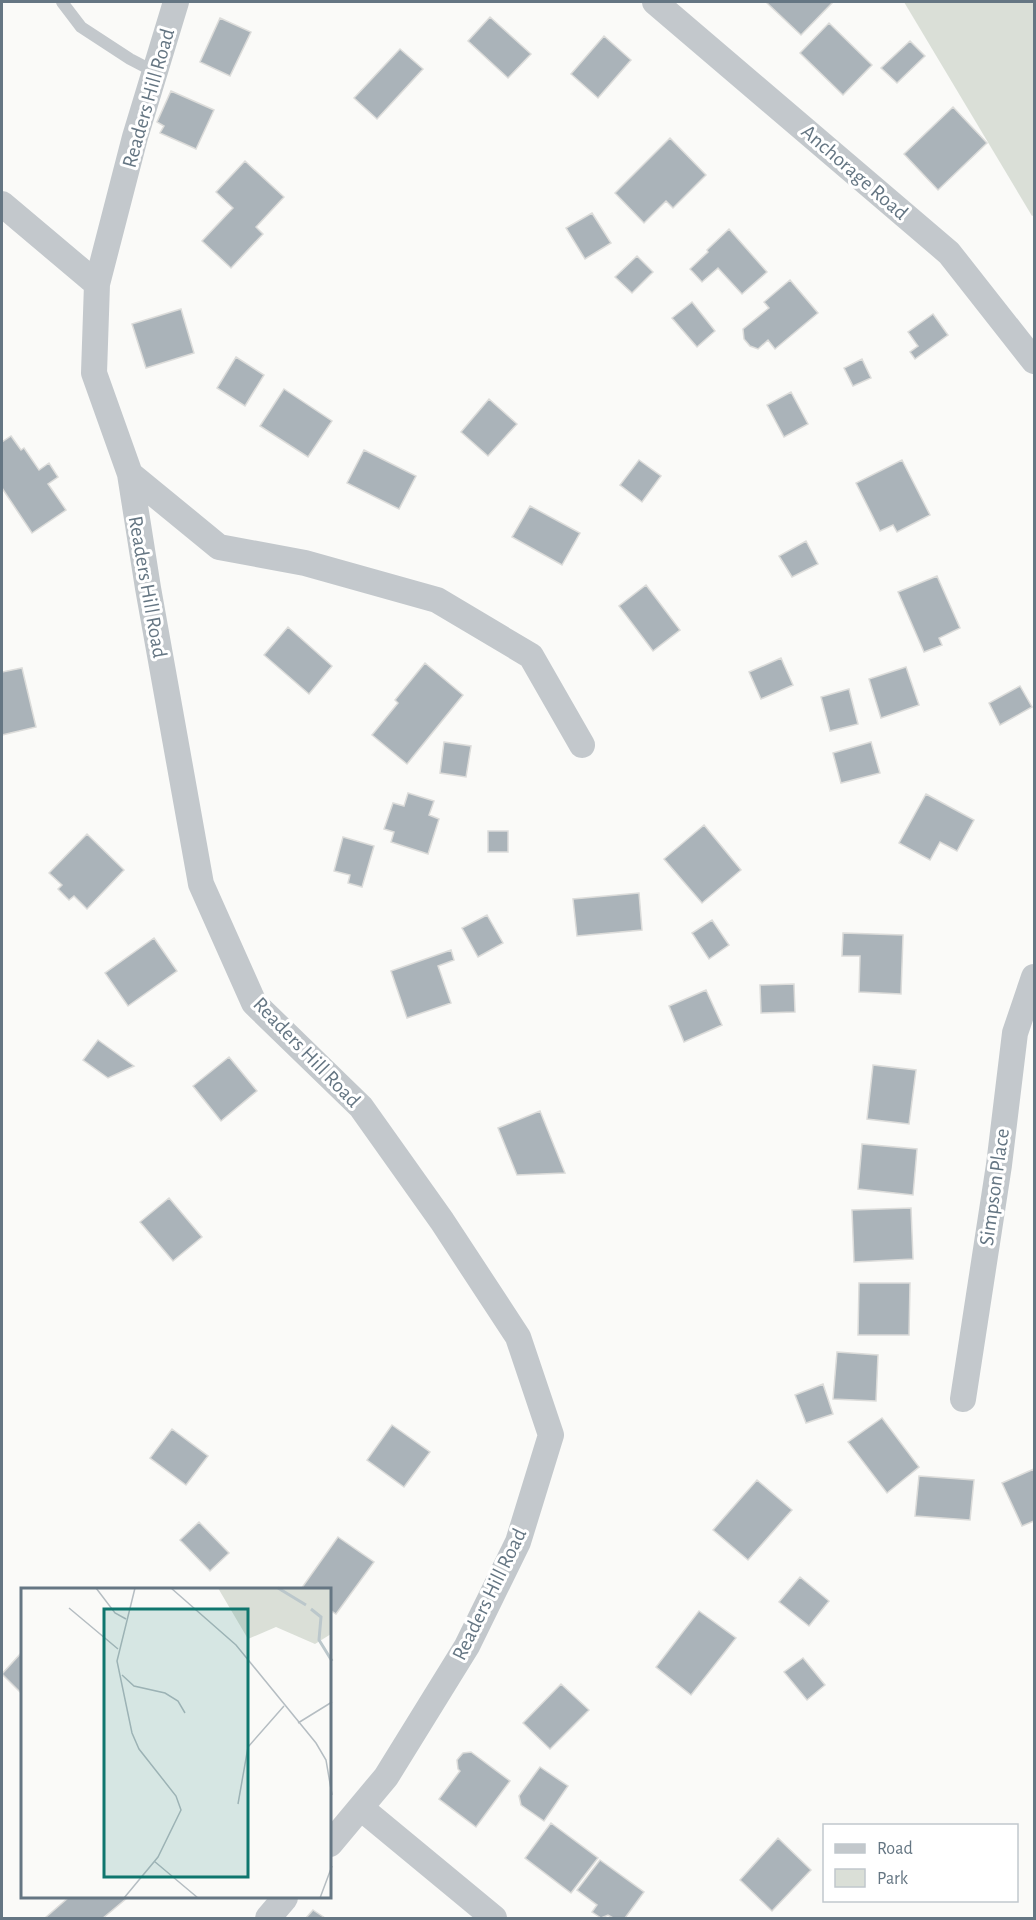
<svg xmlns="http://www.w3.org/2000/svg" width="1036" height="1920" viewBox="0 0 1036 1920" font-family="'Alegreya Sans',sans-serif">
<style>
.green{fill:#dadfd7}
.building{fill:#aab3b9;stroke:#dcdcda;stroke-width:1.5}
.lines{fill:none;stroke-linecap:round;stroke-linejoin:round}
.lane{stroke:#c3c8cc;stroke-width:12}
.street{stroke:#c3c8cc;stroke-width:26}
.labels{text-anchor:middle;stroke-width:6;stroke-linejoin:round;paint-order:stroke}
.street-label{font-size:21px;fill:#657683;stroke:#fff}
.inset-river{fill:none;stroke:#bbc7cb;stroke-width:3}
.inset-road{fill:none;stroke:#b5bdc2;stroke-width:1.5}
.view{fill:#0f766e;fill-opacity:0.15;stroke:#0f766e;stroke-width:3}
.inset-edge{fill:none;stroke:#657683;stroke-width:3}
</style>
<rect width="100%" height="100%" fill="#fafaf8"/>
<!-- green -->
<path class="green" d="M904,2h130v213l-2,1z"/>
<!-- building -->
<path class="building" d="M766,2h67l-32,33z
M490,17l41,37 -23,24 -40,-37z
M220,18l31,14 -21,44 -30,-14z
M829,23l43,42 -29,30 -43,-42z
M604,36l27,24 -33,38 -27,-24z
M910,41l15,15 -28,27 -16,-15z
M400,49l23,20 -46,50 -23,-21z
M171,91l43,19 -18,39 -36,-16 4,-7 -7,-4z
M953,107l34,36 -49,47 -34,-36z
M670,138l36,37 -33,33 -7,-7 -22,22 -29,-30z
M245,161l39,36 -28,30 7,7 -32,34 -29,-27 31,-33 -17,-16z
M592,213l19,30 -26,16 -19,-31z
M729,229l38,43 -25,22 -24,-26 -16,14 -12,-13 18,-17 -1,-2z
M637,256l16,16 -21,21 -17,-16z
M790,280l28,33 -43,36 -7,-9 -10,9 -8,-3 -6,-7 -1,-10 26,-21 -5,-6z
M692,302l23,29 -18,16 -25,-29z
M181,309l13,44 -48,15 -14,-44z
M933,314l15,21 -33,24 -5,-7 8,-6 -10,-14z
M236,357l28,18 -19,31 -28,-18z
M862,359l9,19 -18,8 -9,-18z
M284,389l48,32 -24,36 -48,-31z
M791,392l17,32 -24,13 -17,-32z
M489,399l28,25 -29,32 -27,-24z
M11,436l10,14 3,-2 15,22 10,-7 9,14 -10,7 18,26 -34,23 -30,-45v-46z
M364,450l52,26 -17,33 -52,-26z
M639,460l22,16 -19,26 -22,-17z
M902,460l28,55 -33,17 -4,-7 -13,6 -24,-48z
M530,506l50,27 -18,32 -50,-28z
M806,541l12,23 -26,13 -13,-21z
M937,576l23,52 -21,10 3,7 -18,7 -26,-60z
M646,585l34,45 -27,21 -34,-45z
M288,627l44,39 -23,28 -45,-39z
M781,658l12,27 -32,14 -12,-27z
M425,663l38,32 -56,69 -35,-29 26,-32 -3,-3z
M906,667l13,38 -38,13 -12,-39z
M22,668l14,59 -34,8v-63z
M1020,686l12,21 -32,18 -11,-22z
M849,689l9,35 -28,7 -9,-34z
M444,742l27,4 -5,31 -26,-4z
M871,742l9,31 -39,10 -8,-30z
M408,793l26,8 -5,14 10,4 -11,35 -37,-12 3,-10 -10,-3 9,-26 11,3z
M926,794l48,26 -17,31 -17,-9 -10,18 -31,-17z
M704,825l37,45 -39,33 -38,-44z
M488,831h20v21h-20z
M87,834l37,36 -37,39 -13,-13 -5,4 -11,-11 4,-4 -13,-12z
M343,837l31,9 -12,41 -14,-4 2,-8 -16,-4z
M639,893l3,37 -65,6 -4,-37z
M487,915l16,28 -25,14 -16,-29z
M712,920l17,25 -20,14 -17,-26z
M843,933l60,2 -2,59 -42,-2 1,-36h-18z
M154,938l23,33 -49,35 -23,-33z
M451,950l3,10 -16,6 13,37 -44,15 -16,-47z
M794,984l1,28 -34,1 -1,-28z
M706,990l16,35 -38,17 -15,-36z
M98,1040l36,26 -26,12 -25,-18z
M229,1057l28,34 -36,30 -28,-35z
M873,1065l43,5 -7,54 -42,-5z
M540,1111l25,62 -48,2 -19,-47z
M862,1144l55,5 -4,46 -55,-6z
M169,1198l33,39 -29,24 -33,-39z
M911,1208l2,51 -59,3 -2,-52z
M859,1283h51l-1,52h-51z
M837,1352l41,3 -2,46 -43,-2z
M823,1384l10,30 -27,9 -11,-28z
M882,1418l37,49 -32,26 -39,-51z
M392,1425l38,27 -26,35 -37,-27z
M172,1429l36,27 -22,29 -36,-27z
M1034,1469v52l-12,5 -20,-43z
M919,1476l55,4 -4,40 -55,-4z
M757,1480l35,30 -44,50 -35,-30z
M199,1522l30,31 -19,18 -30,-31z
M338,1537l36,25 -38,52 -6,-4v-20l-29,-1z
M800,1577l29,24 -20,25 -30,-24z
M699,1611l37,27 -45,57 -35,-28z
M22,1652v42l-20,-20z
M803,1658l22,27 -18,15 -23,-28z
M561,1684l28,26 -39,39 -27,-26z
M471,1752l39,29 -34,46 -37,-28 21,-28 -2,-2 -1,-9 6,-7z
M540,1767l28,19 -24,35 -23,-16 -2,-9z
M551,1823l47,35 -27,35 -46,-35z
M778,1838l33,32 -39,41 -32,-31z
M600,1860l44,32 -19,26h-12l-5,-3 -7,3 -9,-6 5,-7 -20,-15z
M68,1898h59l-24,20h-58z
M313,1910l12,8h-19z"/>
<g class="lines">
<!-- lane -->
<path class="lane" d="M62,2l19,25 49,32 25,13"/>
<!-- street -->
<path class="street" d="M176,2l-41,135 -38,147 -3,89 36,101 18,114 53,296 53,119 107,104 81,114 76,116 33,98 -33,107 -51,104 -81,131 -56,67
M655,2l294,251 85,108
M2,204l95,80
M130,474l89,73 86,16 132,37 94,56 51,89
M963,1399l36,-234 16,-132 19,-56
M361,1808l133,110
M268,1918l17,-20"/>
</g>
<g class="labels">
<!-- street labels -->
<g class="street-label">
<text transform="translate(148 98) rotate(-74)" y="7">Readers Hill Road</text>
<text transform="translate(855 172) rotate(41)" y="7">Anchorage Road</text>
<text transform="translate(148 587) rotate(80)" y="7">Readers Hill Road</text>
<text transform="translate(307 1052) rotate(46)" y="7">Readers Hill Road</text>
<text transform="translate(994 1187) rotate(-82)" y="7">Simpson Place</text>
<text transform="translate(489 1594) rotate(-64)" y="7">Readers Hill Road</text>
</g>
</g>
<!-- overview -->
<g transform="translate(21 1588)">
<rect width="310" height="310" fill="#fafaf8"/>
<path d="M197,0h113v46l-16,10 -39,-17 -28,12z" fill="#dadfd7"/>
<path class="inset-river" d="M257,0l28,17M290,21l10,8 -2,23 13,21"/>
<path class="inset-road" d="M75,0l19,25 11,6M150,0l65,57 80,98 10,17 6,35M48,20l49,41M101,87l12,11 31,7 13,8 7,12M277,135l34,-21M217,216l10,-57 36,-41M133,273l44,37M103,310l34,-41 23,-47 -5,-14 -37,-47 -7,-16 -15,-72 18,-73M299,310l12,-32"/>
<path class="view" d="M83,21h144v268h-144z"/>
<rect width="310" height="310" class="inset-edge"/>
</g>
<!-- border -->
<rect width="1036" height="1920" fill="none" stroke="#657683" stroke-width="6"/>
<!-- legend -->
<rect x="823" y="1824" width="195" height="78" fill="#ffffff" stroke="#c1c8cd" stroke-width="1.5"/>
<rect x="835" y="1844" width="30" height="9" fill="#c3c8cc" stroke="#c1c8cd" stroke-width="1.5"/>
<text x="877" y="1854" font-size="18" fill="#657683">Road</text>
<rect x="835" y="1869" width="30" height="18" fill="#dadfd7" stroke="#c1c8cd" stroke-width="1.5"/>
<text x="877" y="1884" font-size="18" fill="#657683">Park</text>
</svg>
